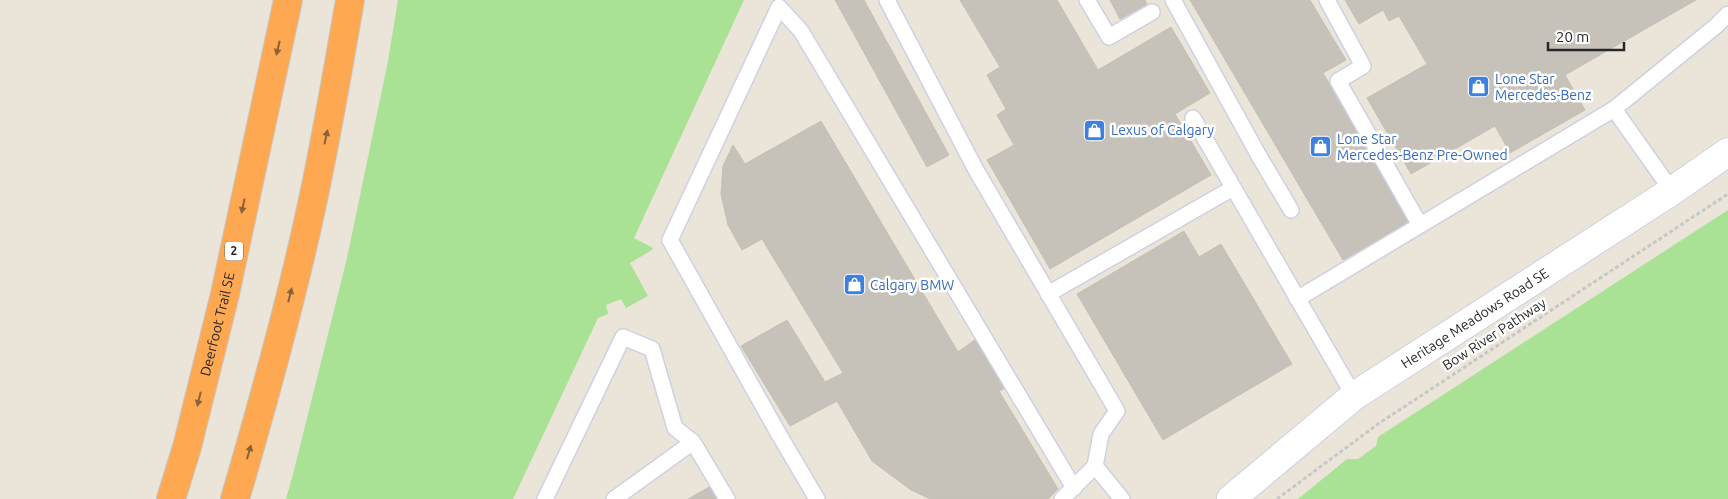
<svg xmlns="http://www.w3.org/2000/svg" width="1728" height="499" viewBox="0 0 1728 499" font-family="Ubuntu,sans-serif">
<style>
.green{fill:#a9e295}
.building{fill:#c6c1b9;stroke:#c5c0b3}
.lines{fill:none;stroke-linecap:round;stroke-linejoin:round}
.service-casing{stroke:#ced1e1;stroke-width:18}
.secondary-casing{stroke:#ced1e1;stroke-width:30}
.motorway-casing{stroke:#c7c7c7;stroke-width:30}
.path{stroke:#c7c7c7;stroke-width:3;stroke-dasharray:4 2.5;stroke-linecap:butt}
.service{stroke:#fff;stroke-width:15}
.secondary{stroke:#fff;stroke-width:28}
.motorway{stroke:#fea851;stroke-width:28}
.oneway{fill:#88623a}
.labels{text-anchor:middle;stroke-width:5;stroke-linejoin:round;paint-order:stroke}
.shield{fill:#fff;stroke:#686868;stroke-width:1}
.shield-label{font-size:12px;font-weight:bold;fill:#282828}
.shop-label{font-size:14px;fill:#366cbe;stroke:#fff;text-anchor:start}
.street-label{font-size:14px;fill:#282828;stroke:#fff}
</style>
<rect width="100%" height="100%" fill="#ebe4d9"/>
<!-- green -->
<path class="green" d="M398,0h346l-110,238 19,10 -1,2 -22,13 18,33 -22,12 -5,-9 -15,6 2,9 -10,4 -85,181h-227l7,-25 54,-216 41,-197z
M1728,210v289h-430l49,-40h11l18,-13 2,-9z"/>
<!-- building -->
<path class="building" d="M835,0h29l85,155 -22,12z
M960,0h97l41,70 73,-43 39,66 -35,21 36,61 -161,94 -63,-109 27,-15 -17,-30 9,-6 -19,-34 13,-8z
M1110,0h35l2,4 -27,15z
M1190,0h120l36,60 -23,13 87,148 -67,39z
M1345,0h351l-131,75 20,35 -75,43 -15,-27 -84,48 -44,-76 60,-34 -28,-48 -10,5 -6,-11 -24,14z
M821,121l137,231 18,-13 29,49 -6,3 59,98 -10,10h-118l-19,-9 -39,-29 -35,-60 -47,25 -49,-80 46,-26 38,62 18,-9 -81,-134 -20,11 -14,-25 -7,-31 2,-28 10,-21 12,19z
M1184,231l15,26 22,-13 71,120 -129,76 -86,-146z
M711,486l7,13h-30z"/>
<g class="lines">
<defs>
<path id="service" d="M887,0l89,170 141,241 -16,23 -6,32
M1087,0l22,37 43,-25
M1173,0l86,156 32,54
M1327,0l36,66 -25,15 82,144
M1614,109l102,-83 12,-12
M1193,118l161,278
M1048,294l185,-106
M1297,299l317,-190 58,82
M545,499l78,-162 29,12 23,79 18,14 34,57
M614,499l79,-57
M817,499l-40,-68 -107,-191 109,-233 22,24 273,457
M1062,499l33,-33 27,33"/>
<g id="secondary">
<path id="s1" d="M1231,499l123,-103 318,-205 56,-39"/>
</g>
<g id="motorway">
<path id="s2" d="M171,499l16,-52 38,-153 63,-294"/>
<path d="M235,499c28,-96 55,-193 76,-290 15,-69 27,-139 39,-209"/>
</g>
</defs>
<!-- service casing -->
<use href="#service" class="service-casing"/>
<!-- secondary casing -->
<use href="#secondary" class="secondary-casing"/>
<!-- motorway casing -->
<use href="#motorway" class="motorway-casing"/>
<!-- path -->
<path class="path" d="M1277,499l101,-75 350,-230"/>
<!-- service -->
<use href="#service" class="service"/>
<!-- secondary -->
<use href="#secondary" class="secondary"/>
<!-- motorway -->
<use href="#motorway" class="motorway"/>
</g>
<!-- one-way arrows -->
<defs><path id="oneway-solid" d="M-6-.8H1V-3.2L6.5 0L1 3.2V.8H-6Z" transform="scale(1.25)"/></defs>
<g class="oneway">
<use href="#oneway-solid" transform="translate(278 48) rotate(103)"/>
<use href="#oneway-solid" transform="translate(326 137) rotate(-78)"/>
<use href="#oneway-solid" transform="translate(243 206) rotate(102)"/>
<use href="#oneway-solid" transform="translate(290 295) rotate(-76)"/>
<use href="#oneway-solid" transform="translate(199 399) rotate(104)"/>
<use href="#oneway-solid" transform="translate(249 452) rotate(-74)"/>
</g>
<!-- icons -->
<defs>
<symbol id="shop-square" viewBox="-11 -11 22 22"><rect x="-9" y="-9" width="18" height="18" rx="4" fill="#3f7fe0" stroke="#fff"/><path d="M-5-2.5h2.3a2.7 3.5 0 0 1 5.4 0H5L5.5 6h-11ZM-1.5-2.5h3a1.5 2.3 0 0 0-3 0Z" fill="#fff"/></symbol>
</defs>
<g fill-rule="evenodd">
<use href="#shop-square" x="1466" y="74" width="25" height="25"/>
<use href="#shop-square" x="1082" y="118" width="25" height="25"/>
<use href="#shop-square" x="1308" y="134" width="25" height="25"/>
<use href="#shop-square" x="842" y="272" width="25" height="25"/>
</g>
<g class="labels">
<!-- shield labels -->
<rect class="shield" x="225" y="241.5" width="18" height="19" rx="4"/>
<g class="shield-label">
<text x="234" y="255">2</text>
</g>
<!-- shop labels -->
<g class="shop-label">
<text x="1495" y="84">Lone Star<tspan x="1495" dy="16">Mercedes-Benz</tspan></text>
<text x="1111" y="135">Lexus of Calgary</text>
<text x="1337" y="144">Lone Star<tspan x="1337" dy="16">Mercedes-Benz Pre-Owned</tspan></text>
<text x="870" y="290">Calgary BMW</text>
</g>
<!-- street labels -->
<g class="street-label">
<text dy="5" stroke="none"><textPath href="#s1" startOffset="304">Heritage Meadows Road SE</textPath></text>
<text dy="5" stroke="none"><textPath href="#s2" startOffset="181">Deerfoot Trail SE</textPath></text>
<text transform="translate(1494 334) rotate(-33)" y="5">Bow River Pathway</text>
</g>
</g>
<!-- scale -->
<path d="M1548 42v8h76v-8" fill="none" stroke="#282828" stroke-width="2.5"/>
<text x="1556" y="42" font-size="15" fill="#282828" stroke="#ffffff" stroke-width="4" paint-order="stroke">20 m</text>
</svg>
